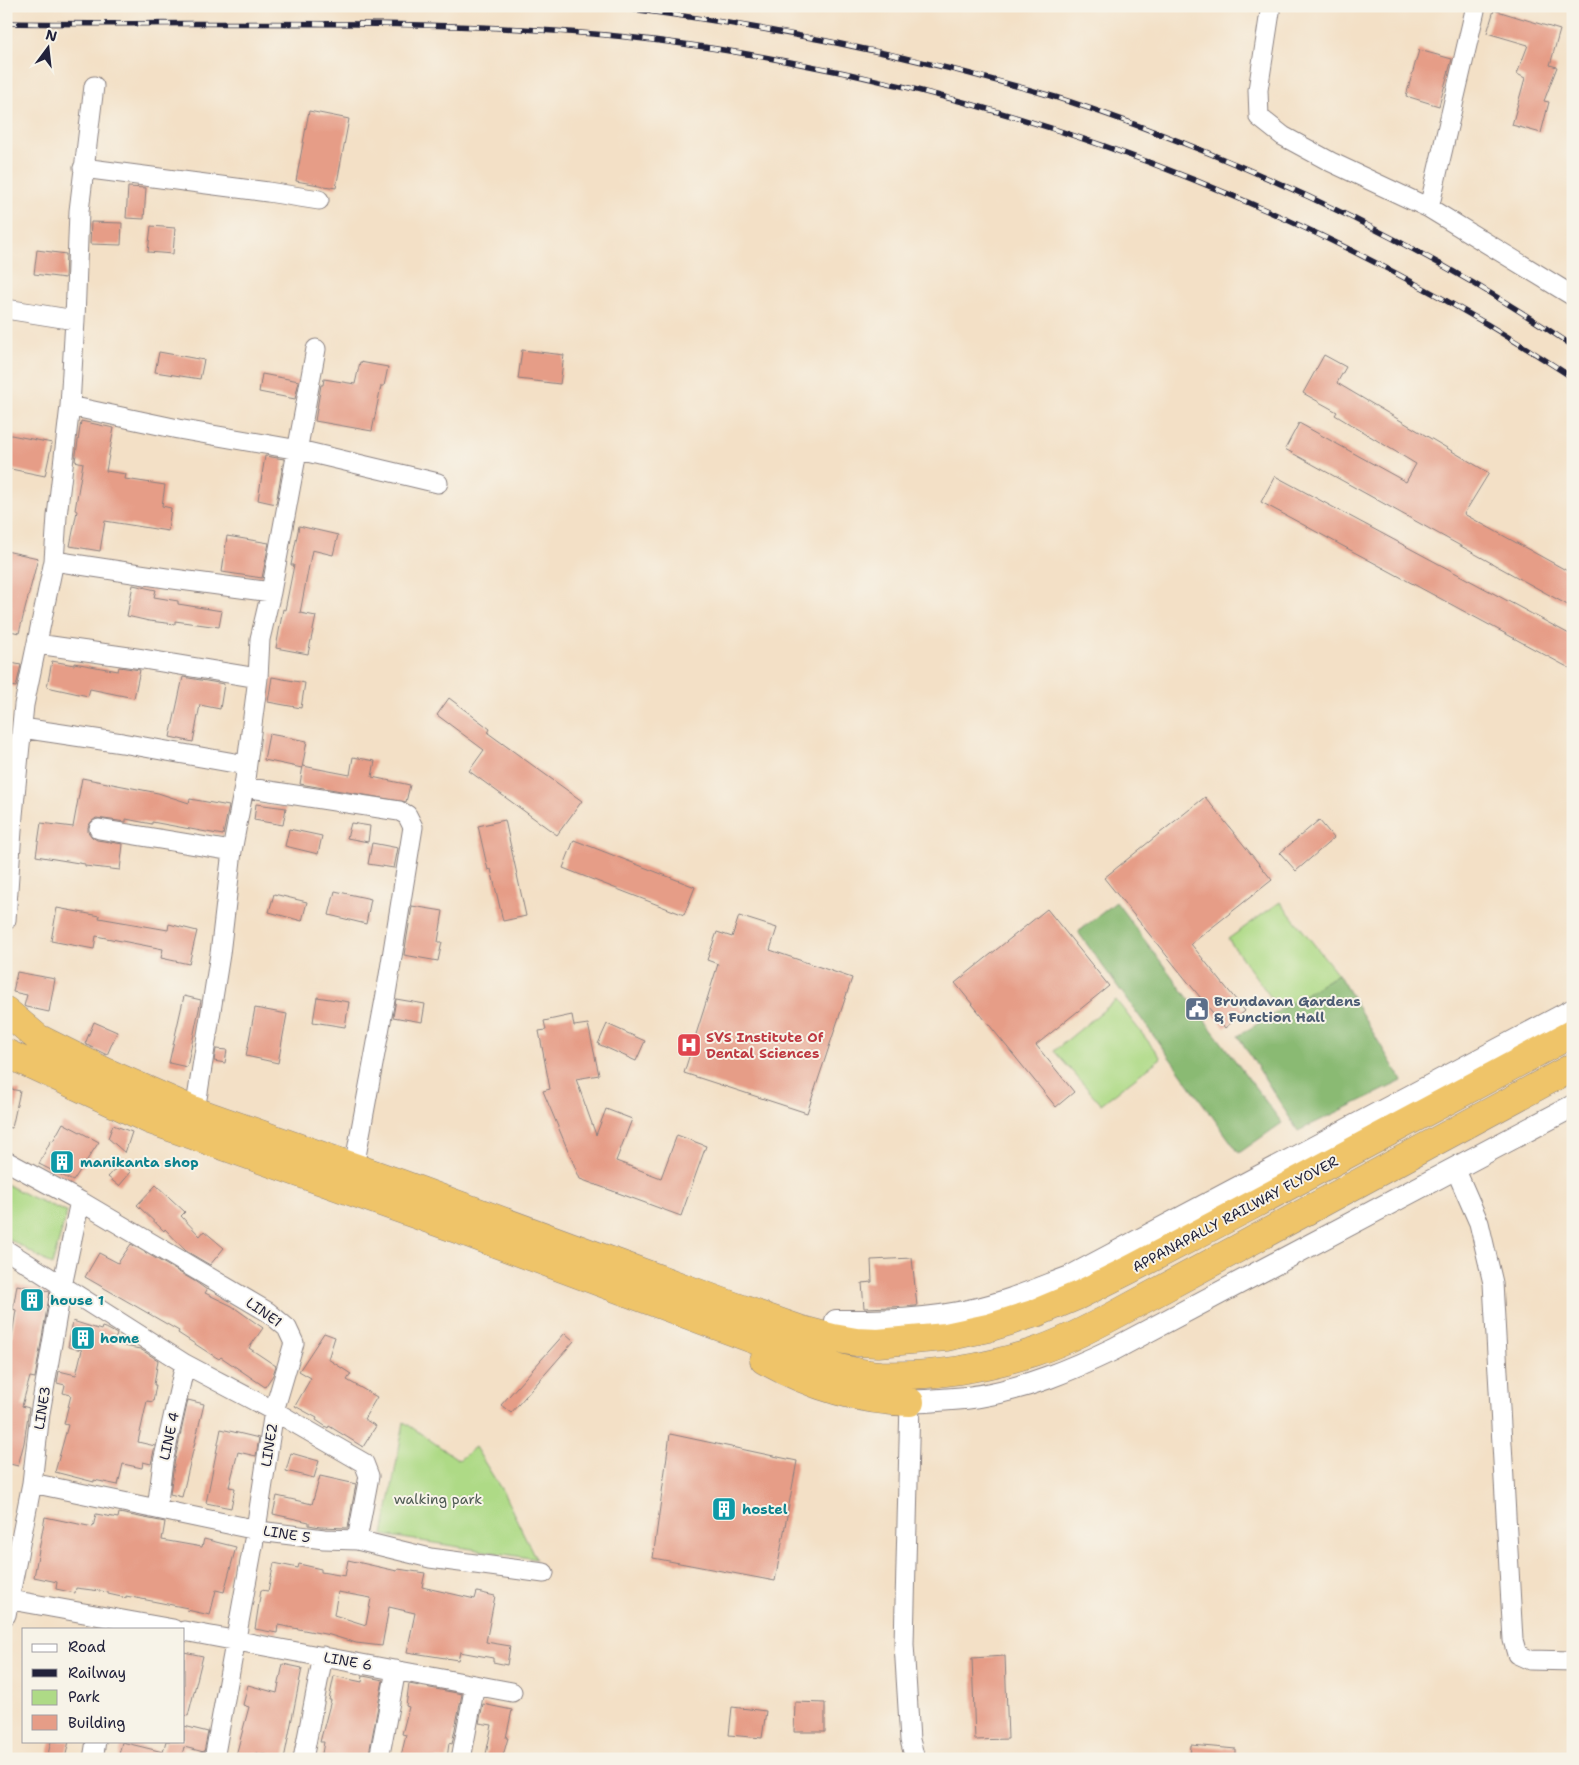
<svg xmlns="http://www.w3.org/2000/svg" width="1579" height="1765" viewBox="0 0 1579 1765" font-family="'Shantell Sans',sans-serif">
<style>
.green{fill:#aeda86;stroke:#687e60}
.forest{fill:#8aba73;stroke:#566e57}
.building{fill:#e69d87;fill-rule:evenodd}
.lines{fill:none;stroke-linecap:round;stroke-linejoin:round}
.minor-casing{stroke:#8a8180;stroke-width:21}
.tertiary-casing{stroke:#8a8180;stroke-width:24}
.trunk-casing{stroke:#8a8180;stroke-width:29}
.minor{stroke:#fff;stroke-width:19}
.tertiary{stroke:#fff;stroke-width:22}
.trunk{stroke:#efc469;stroke-width:28}
.rail-casing{stroke:#22223b;stroke-width:5.5}
.rail{stroke:#f7f3e8;stroke-width:4;stroke-dasharray:11;stroke-linecap:butt}
.labels{text-anchor:middle;stroke-width:4;stroke-linejoin:round;paint-order:stroke}
.service-label{font-size:14px;font-weight:bold;fill:#4e5e75;stroke:#f7f3e8;text-anchor:start}
.health-label{font-size:14px;font-weight:bold;fill:#be3a42;stroke:#f7f3e8;text-anchor:start}
.culture-label{font-size:14px;font-weight:bold;fill:#0d838f;stroke:#f7f3e8;text-anchor:start}
.street-label{font-size:14px;fill:#22223b;stroke:#f7f3e8}
.park-label{font-size:14px;fill:#4c5952;stroke:#f7f3e8}
</style>
<rect width="100%" height="100%" fill="#f7f3e8"/>
<filter id="ink" filterUnits="userSpaceOnUse"><feTurbulence type="fractalNoise" baseFrequency=".02" numOctaves="2"/><feDisplacementMap in="SourceGraphic" scale="10" xChannelSelector="R" yChannelSelector="G"/><feConvolveMatrix kernelMatrix="1 2 1 2 8 2 1 2 1" color-interpolation-filters="sRGB"/></filter>
<filter id="wash" filterUnits="userSpaceOnUse"><feTurbulence type="fractalNoise" baseFrequency=".0096" numOctaves="4" result="noise"/><feDisplacementMap in="SourceGraphic" scale="20" xChannelSelector="R" yChannelSelector="G"/><feGaussianBlur stdDeviation="1.12" result="paint"/><feColorMatrix in="noise" values="0 0 0 0 0 0 0 0 0 0 0 0 0 0 0 0 0 1.4 0 .05"/><feComposite in="paint" operator="in"/></filter>
<g filter="url(#wash)">
<rect width="100%" height="100%" fill="#f3e0c6"/>
<!-- green -->
<path class="green" d="M1280,902l58,72 -58,36 -52,-71z
M1116,1000l45,58 -60,46 -47,-53z
M6,1184l25,13 36,15 -15,53 -46,-28z
M404,1422l55,38 16,-13 28,45 33,67 -153,-24z"/>
<!-- forest -->
<path class="forest" d="M1116,902l166,221 -43,30 -161,-221z
M1338,974l64,107 -104,50 -60,-95z"/>
<g id="blocks">
<!-- building -->
<path class="building" d="M1494,10l66,20 -10,35 7,2 -13,34 5,1 -8,31 -29,-8 13,-47 -8,-4 11,-29 -41,-12z
M1419,50l33,9 -13,47 -33,-10z
M309,111l40,8 -13,69 -40,-7z
M128,187l18,1 -2,31 -18,-1z
M91,222l31,1 -1,22 -31,-1z
M151,226l24,2 -2,26 -25,-2z
M37,250l29,4 -1,24 -31,-4z
M522,350l42,5 -4,29 -42,-5z
M159,352l45,8 -4,19 -45,-7z
M1324,355l22,12 -9,16 152,90 -25,41 109,60v34l-288,-159 14,-26 107,59 10,-18 -81,-49 2,-3 -34,-19z
M360,362l28,5 -4,19h-3l-9,45 -57,-10 6,-36h2l1,-6 31,5z
M262,374l37,7 -4,18 -36,-7z
M81,421l33,7 -8,43 20,3 -1,5 40,6 -3,21 9,2 -3,23 -63,-10 -5,30 -30,-5 7,-35 -2,-1 8,-47 -8,-2z
M6,434l46,9 -7,33 -39,-8z
M265,456l19,3 -8,45 -18,-4z
M1275,476l298,160v34l-312,-168z
M299,526l39,9 -5,20 -21,-5 -12,63 16,3 -8,38 -32,-6 7,-39 2,1 9,-45h-3z
M227,536l42,7 -7,35 -40,-6z
M6,551l32,7 -19,75 -13,-3z
M133,585l23,5 -2,7 24,4v3l44,7 -3,16 -44,-6v3l-26,-3 -22,-5z
M52,661l22,4v-2l44,8 1,-4 21,3 -6,28 -44,-9 -2,7 -41,-9z
M6,662l15,3 -5,22 -10,-2z
M183,677l41,7 -4,25 -20,-4 -7,37 -23,-5z
M272,677l33,6 -4,25 -33,-6z
M449,698l41,31 -2,4 94,68 -25,34 -88,-64 15,-21 -47,-35z
M269,734l38,7 -5,27 -38,-8z
M353,757l22,4 -3,16 38,8 -4,17 -106,-18 3,-18 47,9z
M82,778l76,15 31,10 1,-4 39,7 -6,29 -71,-13v2l-26,-5v3l-30,-4 -5,4 -3,5v5l4,5 5,3 26,4 -3,26 -35,-4v-2l-49,-8 5,-33 32,4z
M1205,797l67,83 -81,64 54,67 -20,17 -121,-150z
M256,804l30,4 -3,17 -29,-5z
M505,820l21,96 -23,5 -12,-52 -3,1 -10,-44z
M1319,820l15,18 -38,33 -16,-18z
M351,823l19,3 -2,16 -21,-4z
M289,829l33,7 -4,18 -33,-8z
M574,840l121,47 -11,28 -121,-47z
M372,843l26,5 -4,20 -26,-4z
M335,891l36,8 -5,25 -37,-9z
M274,894l33,8 -5,19 -33,-9z
M412,906l31,5 -5,31h4l-4,19 -34,-6z
M57,908l43,8 -1,2 69,12 1,-6 28,7 -8,33 -28,-6 2,-9 -67,-13 -2,13 -43,-8z
M1047,909l62,77 -73,59 38,47 -18,15 -101,-124z
M739,916l38,12 -7,22 82,28 -45,135 -123,-40 34,-109 -11,-4 10,-28 15,5z
M17,972l38,7 -6,33 -23,-5 -2,-1 3,-11 -14,-3z
M184,996l17,4 -14,67 -18,-4z
M317,997l32,5 -4,25 -32,-5z
M396,999l29,5 -3,18 -29,-5z
M255,1008l32,6 -9,49 -32,-7z
M572,1015l2,11 14,-2 11,51 -23,4 20,56 10,-26 26,10 -16,42 45,17 16,-43 29,11 -25,70 -101,-37 -37,-88 7,-2 -11,-58 7,-1 -2,-9z
M94,1022l23,10 -10,23 -22,-11z
M607,1024l38,17 -9,20 -38,-17z
M216,1049l11,1 -2,13 -11,-2z
M6,1088l14,3 -8,37 -6,-1z
M63,1123l36,19 -26,39 -34,-17 12,-24 2,1z
M113,1125l19,7 -7,21 -17,-15z
M121,1163l10,9 -12,14 -11,-9z
M156,1185l29,27 -4,4 19,20 4,-5 20,17 -14,17 -24,-14 -21,-22 -1,2 -27,-26z
M131,1244l65,38 11,8 -2,3 27,13 31,22 -14,20 27,18 -3,9 -8,12 -44,-30 -2,2 -10,-6 -31,-20 1,-2 -94,-54 14,-24 19,10z
M912,1258l5,48 -53,2 -2,-25 10,-1 -1,-22z
M17,1285l33,6 -15,87 -5,-1 -8,29 7,2 -5,35 -6,23 -12,-3v-115l4,1 6,-39 -3,-1z
M73,1321l28,9 1,-3 6,2 9,5 -3,10 26,5 18,11 -4,25h2l-3,17 -6,-1 -9,41 17,4 -4,18 -8,-2 -1,6 -19,-4 -5,21 -24,-5v2l-39,-10 13,-47 -4,-1 7,-29 -8,-2 2,-8 -8,-2 2,-12 17,4 6,-25 -14,-3z
M324,1333l11,4 -7,22 23,15 -4,6 30,17 -13,22 12,7 -13,21 -34,-21 -1,2 -12,-8 1,-2 -22,-12 16,-28 -12,-7z
M565,1333l9,8 -63,72 -10,-8z
M188,1400l16,4 -22,93 -12,-3 4,-30z
M221,1429l38,9 -3,18 -18,-4 -9,35 6,1 -4,20 -25,-5z
M670,1434l127,27 -22,120 -122,-23z
M291,1453l28,8 -5,17 -28,-7z
M320,1476l36,8 -8,44 -28,-1 -11,-2v-3l-36,-8 4,-18 35,8z
M119,1513l46,9 -3,18 40,7 2,-8 32,8 -12,45 -8,-2 -6,25 -23,-5 1,-2 -62,-12v2l-18,-4v-2l-32,-4 -1,5 -19,-4 1,-7 -23,-5 11,-60 48,10 3,-13 22,4z
M348,1560l49,11 1,-2 27,4 -3,14 53,12 2,-7 18,4 -9,46 24,4 -3,19 -14,-3v-4l-33,-6 -2,8 -51,-8 8,-39 -26,-6 -7,39 -26,-3 -26,-8 -52,-10 -1,8 -22,-4 6,-39 7,1 6,-28 24,5 1,-4 22,5v3l24,4zM338,1592l33,6 -5,27 -32,-10z
M184,1652l19,4 -15,60 -4,-1z
M1005,1656l3,83 -33,1 -3,-82z
M283,1664l19,4 -18,91 -27,-6 -1,6h-21l14,-52 -6,-2 5,-20 29,8z
M334,1676l28,6 1,-6 20,4 -15,79h-47l3,-17h-4l11,-42h-2z
M409,1684l53,10 -10,50 -3,-1 -2,16h-36l-10,-3 5,-21 -4,-1 7,-27 -3,-1z
M795,1702l30,1v29h-31z
M483,1704l29,6 -6,28h2l-6,21h-17l7,-34 -13,-2z
M732,1707l34,4 -4,27 -33,-3z
M184,1726l24,6 -4,20 -20,-5 -3,12h-63l4,-17 41,10 3,-11h18z
M51,1741h18l-4,18h-18z
M1191,1745l45,4v10h-46z"/>
</g>
</g>
<g filter="url(#ink)">
<use href="#blocks" fill-opacity="0" stroke="#8a8180" stroke-width="1"/>
<g class="lines">
<defs>
<path id="minor" d="M1270,12l-12,78 1,27 24,19 48,26 98,46 144,88
M83,168l185,24 51,8
M1429,208l47,-202
M6,309l69,11
M70,406l108,23 121,21 139,33
M54,561l112,17 105,14
M37,644l106,15 115,19
M22,728l100,15 124,22
M244,787l155,24 8,4 6,12 -27,167 -32,173
M99,829l133,22
M6,920l7,-105 11,-110 30,-144 3,-45 13,-110 5,-86 4,-109 15,-125
M195,1111l25,-157 12,-103 12,-64 14,-109 2,-39 11,-47 45,-243
M6,1161l74,40 188,111 19,16 7,15 -20,68 90,52 5,13 -12,64
M1455,1168l24,55 14,60 20,357 4,14 13,6 43,1
M6,1250l179,114 89,47 -18,118 -42,230
M910,1402l-6,242 6,96 5,19
M32,1483l235,49 57,7 33,1 73,18 114,15
M157,1509l6,-47 22,-98
M6,1599l167,30
M6,1615l26,-132 8,-70 22,-127 18,-85
M184,1631l328,61
M93,1759l3,-18
M303,1759l20,-103
M379,1759l17,-89
M461,1759l14,-74"/>
<path id="tertiary" d="M836,1321c45,0 92,0 137,-11 33,-7 65,-21 97,-33l503,-267
M910,1402c23,-2 47,-2 70,-6 47,-8 90,-26 134,-47l459,-243"/>
<path id="trunk" d="M6,1011l32,27 66,33 91,40 207,73 318,117 79,28 34,9 23,4 22,1 68,-6 42,-9 48,-15 43,-18 54,-27 116,-61 324,-174
M6,1053l144,67 315,112 333,124c26,8 54,17 82,19 51,2 105,-7 154,-23 27,-9 52,-22 77,-35l462,-250
M764,1360c45,25 95,41 146,42"/>
</defs>
<!-- minor casing -->
<use href="#minor" class="minor-casing"/>
<!-- tertiary casing -->
<use href="#tertiary" class="tertiary-casing"/>
<!-- trunk casing -->
<use href="#trunk" class="trunk-casing"/>
<!-- minor -->
<use href="#minor" class="minor"/>
<!-- tertiary -->
<use href="#tertiary" class="tertiary"/>
<!-- trunk -->
<use href="#trunk" class="trunk"/>
<defs>
<path id="rail" d="M607,6c152,18 301,48 448,91 51,16 101,35 151,55 128,52 252,116 367,194
M6,23c192,3 384,-5 575,10 69,5 137,15 204,28 280,52 550,160 788,317"/>
</defs>
<!-- rail casing -->
<use href="#rail" class="rail-casing"/>
<!-- rail -->
<use href="#rail" class="rail"/>
</g>
</g>
<!-- icons -->
<defs>
<symbol id="civic-square" viewBox="-11 -11 22 22"><rect x="-9" y="-9" width="18" height="18" rx="4" fill="#5c6f8a" stroke="#f7f3e8"/><path d="M-.6-6.5H3V-4.5H.6V-3L4-1V1h2V6H-6V1h2V-1L-.6-3ZM-1.2 2.5V6h2.4V2.5Z" fill="#fff"/></symbol>
<symbol id="hospital-square" viewBox="-11 -11 22 22"><rect x="-9" y="-9" width="18" height="18" rx="4" fill="#e0444e" stroke="#f7f3e8"/><path d="M-5-5h3v3.5h4V-5h3V5h-3V1.5h-4V5h-3Z" fill="#fff"/></symbol>
<symbol id="building-square" viewBox="-11 -11 22 22"><rect x="-9" y="-9" width="18" height="18" rx="4" fill="#0f9aa8" stroke="#f7f3e8"/><path d="M-4-6H4V6H1V3H-1V6H-4ZM-2.5-4.3h1.7v1.8h-1.7ZM.8-4.3h1.7v1.8H.8ZM-2.5-1h1.7V.8h-1.7ZM.8-1h1.7V.8H.8Z" fill="#fff"/></symbol>
</defs>
<g fill-rule="evenodd">
<use href="#civic-square" x="1183" y="995" width="28" height="28"/>
<use href="#hospital-square" x="675" y="1031" width="28" height="28"/>
<use href="#building-square" x="48" y="1148" width="28" height="28"/>
<use href="#building-square" x="18" y="1286" width="28" height="28"/>
<use href="#building-square" x="69" y="1324" width="28" height="28"/>
<use href="#building-square" x="710" y="1495" width="28" height="28"/>
</g>
<g class="labels">
<!-- service labels -->
<g class="service-label">
<text x="1214" y="1006">Brundavan Gardens<tspan x="1214" dy="16">&amp; Function Hall</tspan></text>
</g>
<!-- health labels -->
<g class="health-label">
<text x="706" y="1042">SVS Institute Of<tspan x="706" dy="16">Dental Sciences</tspan></text>
</g>
<!-- culture labels -->
<g class="culture-label">
<text x="80" y="1167">manikanta shop</text>
<text x="50" y="1305">house 1</text>
<text x="100" y="1343">home</text>
<text x="742" y="1514">hostel</text>
</g>
<!-- street labels -->
<g class="street-label">
<text transform="translate(1235 1214) rotate(-28)" y="5">APPANAPALLY RAILWAY FLYOVER</text>
<text transform="translate(264 1312) rotate(35)" y="5">LINE1</text>
<text transform="translate(42 1408) rotate(-81)" y="5">LINE3</text>
<text transform="translate(169 1436) rotate(-78)" y="5">LINE 4</text>
<text transform="translate(269 1445) rotate(-81)" y="5">LINE2</text>
<text transform="translate(287 1534) rotate(9)" y="5">LINE 5</text>
<text transform="translate(348 1661) rotate(10)" y="5">LINE 6</text>
</g>
<!-- park labels -->
<g class="park-label">
<text x="438" y="1504">walking park</text>
</g>
</g>
<!-- margin -->
<rect width="1579" height="1765" fill="none" stroke="#f7f3e8" stroke-width="25"/>
<!-- legend -->
<rect x="22" y="1628" width="162" height="115" fill="#f7f3e8" stroke="#a29fa3"/>
<rect x="32" y="1644" width="25" height="8" fill="#ffffff" stroke="#a29fa3"/>
<text x="68" y="1652" font-size="15" fill="#22223b">Road</text>
<rect x="32" y="1669" width="25" height="8" fill="#22223b" stroke="#a29fa3"/>
<text x="68" y="1678" font-size="15" fill="#22223b">Railway</text>
<rect x="32" y="1690" width="25" height="15" fill="#aeda86" stroke="#a29fa3"/>
<text x="68" y="1702" font-size="15" fill="#22223b">Park</text>
<rect x="32" y="1715" width="25" height="15" fill="#e69d87" stroke="#a29fa3"/>
<text x="68" y="1728" font-size="15" fill="#22223b">Building</text>
<!-- north arrow -->
<g transform="translate(48 48) rotate(15)" stroke="#f7f3e8" stroke-width="4" paint-order="stroke">
<path d="M0-4L9 19L0 12L-9 19Z" fill="#22223b"/>
<text y="-8" font-size="14" font-weight="bold" text-anchor="middle" fill="#22223b">N</text>
</g>
</svg>
